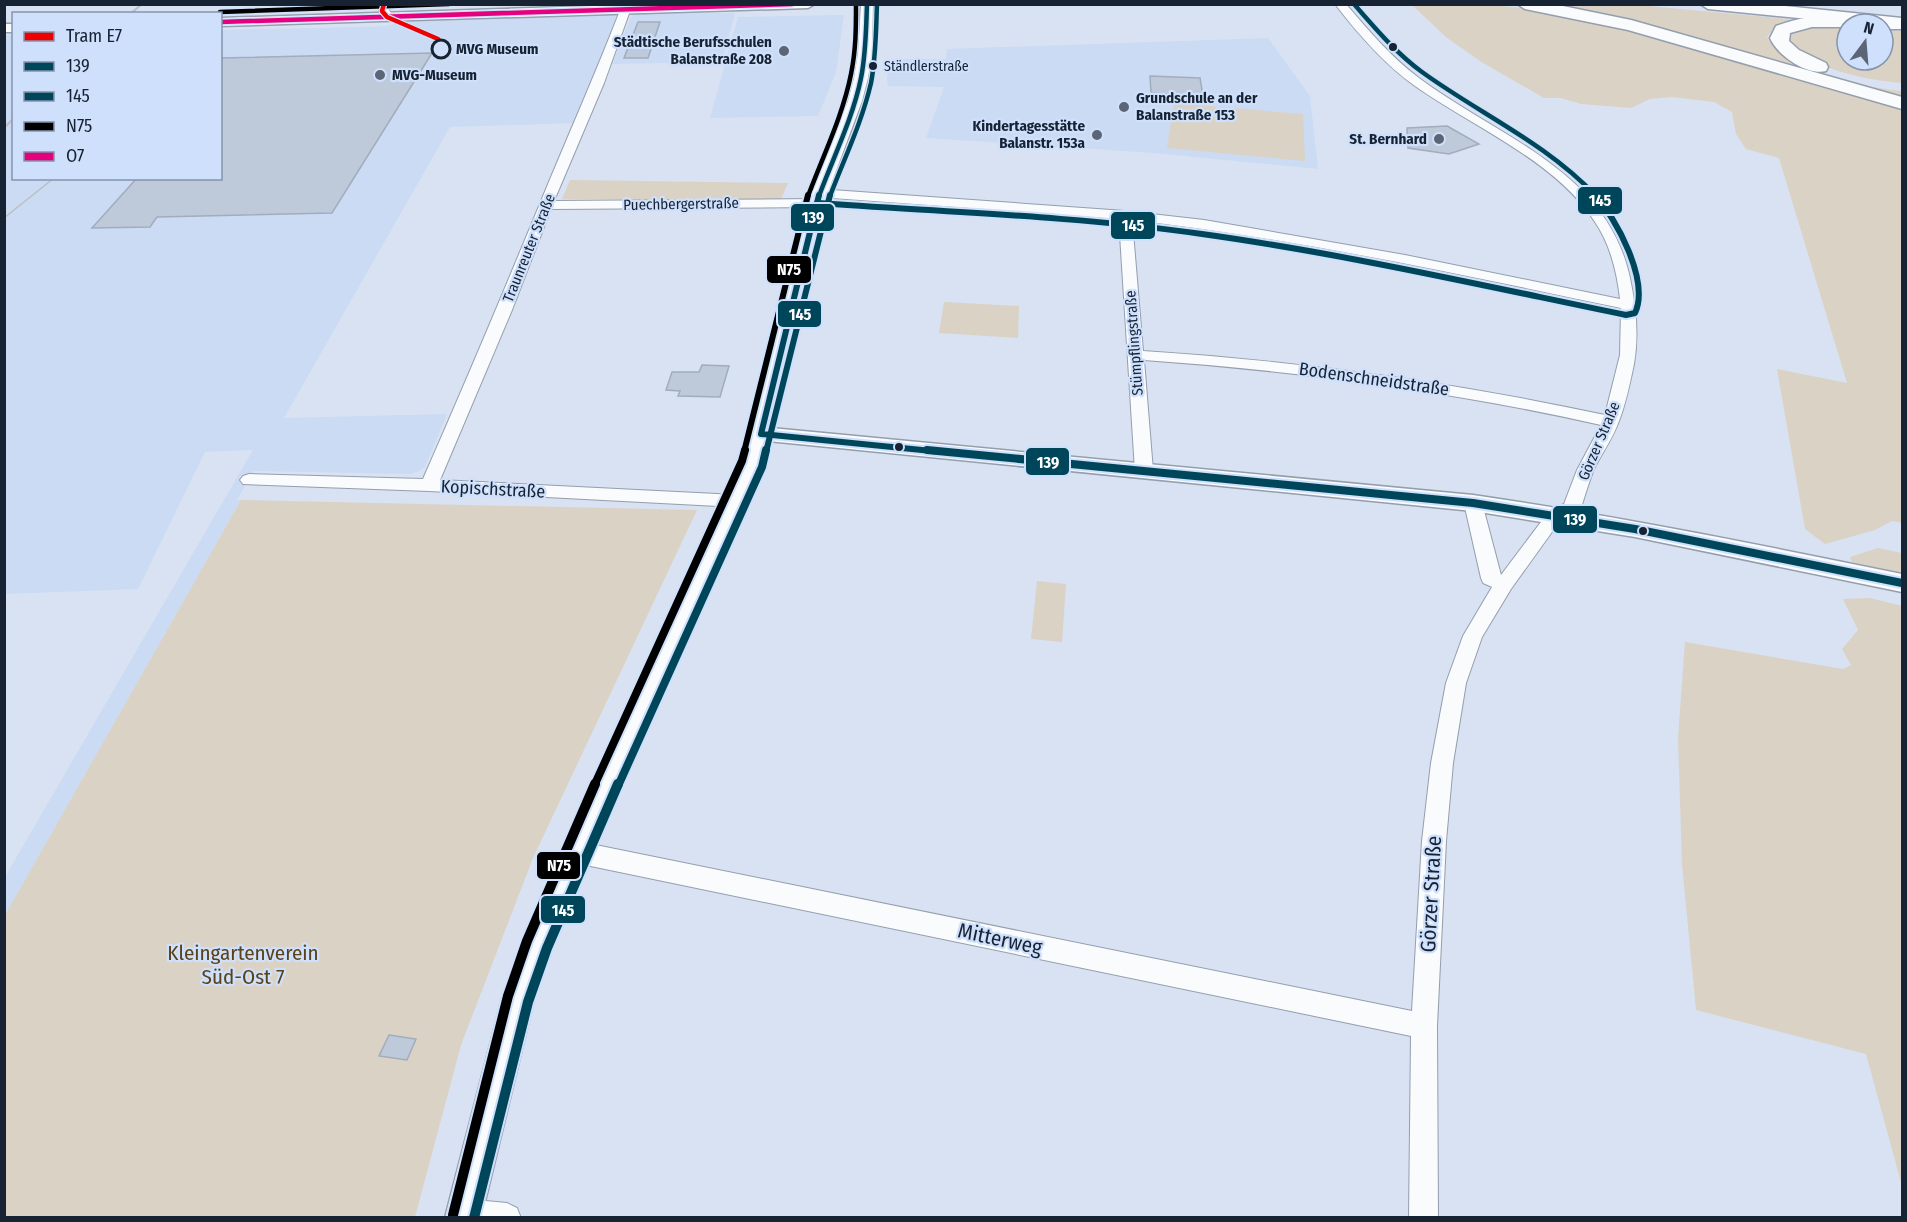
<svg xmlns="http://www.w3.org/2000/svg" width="1907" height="1222" viewBox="0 0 1907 1222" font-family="'Fira Sans Condensed',sans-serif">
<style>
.built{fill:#cbdbf4}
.green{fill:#dad2c5}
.building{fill:#bec9da;stroke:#a2acbc;stroke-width:1.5}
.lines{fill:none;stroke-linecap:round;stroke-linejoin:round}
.minor-casing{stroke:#949ead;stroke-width:2}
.tertiary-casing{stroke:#949ead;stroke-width:3}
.secondary-casing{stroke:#949ead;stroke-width:3}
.trunk-casing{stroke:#949ead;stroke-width:3}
.motorway-casing{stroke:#949ead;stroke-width:3}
.minor{fill:#f9fbfd;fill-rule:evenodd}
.tertiary{fill:#f9fbfd;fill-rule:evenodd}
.secondary{fill:#f9fbfd;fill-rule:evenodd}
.trunk{fill:#f9fbfd;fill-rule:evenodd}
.motorway{fill:#f9fbfd;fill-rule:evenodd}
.tram{stroke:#bbbec3;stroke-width:1.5}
.rail{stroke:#bbbec3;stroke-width:2}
.bus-1-far2-casing{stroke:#cee0fc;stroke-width:7}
.bus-1-far1-casing{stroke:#cee0fc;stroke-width:10}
.bus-1-casing{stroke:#cee0fc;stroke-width:12}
.bus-2-far3-casing{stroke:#cee0fc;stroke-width:7}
.bus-2-far2-casing{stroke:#cee0fc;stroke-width:10}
.bus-2-far1-casing{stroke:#cee0fc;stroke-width:12}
.bus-2-casing{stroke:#cee0fc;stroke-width:14}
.bus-3-far3-casing{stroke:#cee0fc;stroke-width:7}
.bus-3-far2-casing{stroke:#cee0fc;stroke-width:10}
.bus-3-far1-casing{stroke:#cee0fc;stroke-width:12}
.bus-3-casing{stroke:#cee0fc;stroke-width:14}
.bus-4-casing{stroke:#cee0fc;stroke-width:7}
.bus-1-far2{stroke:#00465a;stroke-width:4.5}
.bus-1-far1{stroke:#00465a;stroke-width:6}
.bus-1{stroke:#00465a;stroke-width:8}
.bus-2-far3{stroke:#00465a;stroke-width:4.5}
.bus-2-far2{stroke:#00465a;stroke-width:6}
.bus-2-far1{stroke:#00465a;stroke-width:8}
.bus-2{stroke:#00465a;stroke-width:10}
.bus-3-far3{stroke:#000;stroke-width:4.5}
.bus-3-far2{stroke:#000;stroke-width:6}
.bus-3-far1{stroke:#000;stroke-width:8}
.bus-3{stroke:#000;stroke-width:10}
.bus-4{stroke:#e5007d;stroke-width:4.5}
.tram-1-casing{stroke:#cee0fc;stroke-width:7}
.tram-1{stroke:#e00;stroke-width:4.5}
.bus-dot{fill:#172233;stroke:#cee0fc;stroke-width:2}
.stop-dot{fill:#cee0fc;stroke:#172233;stroke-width:3}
.poi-dot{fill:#5b6576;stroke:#cee0fc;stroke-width:2}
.labels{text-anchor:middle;stroke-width:4.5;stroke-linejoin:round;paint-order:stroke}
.far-bus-label{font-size:14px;fill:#172233;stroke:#cee0fc;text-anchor:start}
.far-poi-label{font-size:15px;font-weight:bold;fill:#172233;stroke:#cee0fc;text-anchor:end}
.far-stop-label{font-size:15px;font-weight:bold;fill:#172233;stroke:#cee0fc;text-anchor:start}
.far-street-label{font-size:15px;fill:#172233;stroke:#cee0fc}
.street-label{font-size:18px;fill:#172233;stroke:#cee0fc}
.near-street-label{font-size:21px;fill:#172233;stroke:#cee0fc}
.near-park-label{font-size:21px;fill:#5b4216;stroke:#cee0fc}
.line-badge{stroke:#cee0fc;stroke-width:2}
.badge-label{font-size:16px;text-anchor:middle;font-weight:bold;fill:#fff}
</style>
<rect width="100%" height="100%" fill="#d8e2f2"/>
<!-- built -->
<path class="built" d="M735,13l-13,49 -110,2 19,-47 5,-3z
M621,14l-45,109 -126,4 -166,291 163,-4 -22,53 -6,4 -8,3 -158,-3 -16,29h4l-236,415v-38l248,-427 -48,2 -67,137 -133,5v-559h8l1,143h206l1,-148 138,-3 27,-1 15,-4z
M844,15l-8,57 -18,44 -108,2 28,-101z
M1268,38l42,58 8,73 -165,-16 -227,-15 18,-51 -56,-1 -1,-8 4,-19h55l1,-10z"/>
<!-- green -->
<path class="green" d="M1412,5h78l57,5 40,8 130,34 185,54v417l-10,-2 -17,9 -50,14 -20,-15 -28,-160 70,14 -68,-225 -33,-9 -10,-15 -4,-22 -18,-10 -42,-5 -22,2 -19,9 -50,-4 -20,-6h-17l-61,-35 -36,-25z
M1548,5h90l151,14 -16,10 -6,8c19,36 97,50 135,54v9l-185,-54z
M1809,25l38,1v34h36v-31l19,2v52c-40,-4 -86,-12 -115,-43l3,-7z
M1174,103l129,11 2,47 -138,-13z
M570,180l218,3 -7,16h-219z
M944,302l75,4 -1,32 -79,-5z
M241,500l456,10 -164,348 -72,187 -46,172 -410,1v-303z
M1878,548l24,5v20l-50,-11 -2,-5z
M1037,581l29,3 -4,58 -31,-3z
M1870,598l32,8v580l-36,-132 -170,-44 -14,-146 -4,-126 7,-96 158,27 8,-4 -9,-16 16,-19 -15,-31z"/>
<!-- building -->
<path class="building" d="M638,22h22l-12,36h-24z
M432,53l-100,160 -175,4 -7,10 -58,1 45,-50h83v-120z
M1150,76l50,2 3,18 -52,-3z
M1447,126l32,18 -30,10 -41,-6 -1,-20z
M702,365l27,1 -9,31 -42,-1 2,-5 -14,-1 6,-18h27z
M389,1035l27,4 -9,21 -28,-4z"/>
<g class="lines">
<defs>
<path id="minor" d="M381,4h10l-2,6 4,6 -1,2h-8l-5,-8z
M1335,4h11c23,27 45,53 73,74 80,60 188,92 211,200 6,28 9,57 4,86 -4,19 -8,39 -15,57 -6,17 -17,32 -25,48 -5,13 -9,26 -13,39l-3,4 -16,6 -51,71 -29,48 -16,46 -13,80 -7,78 -9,185 1,192h-29l2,-182 -835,-173 -8,-3 -4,-8 4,-8 8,-3 836,170 10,-170 9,-78 15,-80 17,-47 29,-49 -9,-4 -2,-5 -17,-75 3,-4 6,-2 6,2 3,4 19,72 49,-65 14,-6 13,-34 24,-45c-151,-34 -303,-54 -457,-65l9,111 -3,4h-12l-3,-4 -16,-252 -301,-22 -6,-4 6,-4 307,22 79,9 201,35 215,44c-3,-27 -10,-55 -25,-77 -39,-61 -122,-95 -180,-136 -31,-22 -57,-52 -80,-82zM1132,220c165,19 327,54 489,88l-1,47 -15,60c-153,-33 -306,-54 -462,-64z
M626,5l5,3 -27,75 -50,118 262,-2 7,4 -7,4 -265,2 -39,101 -72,170 297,15 6,2 3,4 -3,4 -6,2 -308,-16 -186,-7 -3,-4 3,-4 6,-2 174,5c40,-91 78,-181 116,-273 27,-66 56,-131 82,-198z
M464,1199l43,4 10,5 4,10h-70l-1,-5 4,-10z"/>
<path id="tertiary" d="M861,4h12l-1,49 -4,25 -6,23 -38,102 -53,225 702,67c144,21 287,50 429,79v18l-267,-55 -162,-26 -705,-70 -5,23 -173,388 -38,92 -18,55 -53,219h-36l57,-219 20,-55 44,-101 175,-379 67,-261 40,-102 6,-23 4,-25z"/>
<path id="secondary" d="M655,4h160l-7,4 -588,18v-8z
M4,24h10v8h-10z"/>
<path id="trunk" d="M1700,4h65l137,14v10l-19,-2v-2h-24l-151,-15z"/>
<path id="motorway" d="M1517,4h36l78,16 271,77v12l-274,-79 -103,-21z
M1842,16l60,3v10h-19v-5h-36v3h-35l-22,6 -1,8 10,9 27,13 2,4 -2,4c-19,5 -49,-16 -56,-33l6,-12c22,-8 42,-11 66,-10z"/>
</defs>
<!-- minor casing -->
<use href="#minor" class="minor-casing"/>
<!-- tertiary casing -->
<use href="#tertiary" class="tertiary-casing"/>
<!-- secondary casing -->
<use href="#secondary" class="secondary-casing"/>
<!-- trunk casing -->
<use href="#trunk" class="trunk-casing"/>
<!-- motorway casing -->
<use href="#motorway" class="motorway-casing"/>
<!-- minor -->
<use href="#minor" class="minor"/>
<!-- tertiary -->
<use href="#tertiary" class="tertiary"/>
<!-- secondary -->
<use href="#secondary" class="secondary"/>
<!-- trunk -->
<use href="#trunk" class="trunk"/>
<!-- motorway -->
<use href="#motorway" class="motorway"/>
<!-- tram -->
<path class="tram" d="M4,218l50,-40"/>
<!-- rail -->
<path class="rail" d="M130,14l12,-10
M4,128l10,-10"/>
<defs>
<path id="bus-1-far2" d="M819,196c14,-38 34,-78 42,-118 5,-24 5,-49 6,-74"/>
<path id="bus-1-far1" d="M761,434l181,18
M761,434l58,-239"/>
<path id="bus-1" d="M927,450l546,53 162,26 267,54"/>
<path id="bus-2-far3" d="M1354,4c21,24 42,49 68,68 58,42 124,71 174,124
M830,196c14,-37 32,-74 41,-113 5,-26 5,-53 6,-79"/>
<path id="bus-2-far2" d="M817,203c128,9 257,13 385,31 143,20 283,52 424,81l9,-2c15,-32 -19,-95 -40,-118
M766,452l64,-257"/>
<path id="bus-2-far1" d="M618,786l144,-319 4,-17"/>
<path id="bus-2" d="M474,1218l54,-216 19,-54 71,-164"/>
<path id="bus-3-far3" d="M220,12l229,-8
M808,196c15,-40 35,-81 43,-122 5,-24 5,-47 5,-70"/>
<path id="bus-3-far2" d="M744,452l64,-257"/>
<path id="bus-3-far1" d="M594,786l148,-325 3,-11"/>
<path id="bus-3" d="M453,1215l55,-219 19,-55 68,-157"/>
<path id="bus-4" d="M220,22l572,-18"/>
</defs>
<!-- bus-1-far2 casing -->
<use href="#bus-1-far2" class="bus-1-far2-casing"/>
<!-- bus-1-far1 casing -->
<use href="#bus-1-far1" class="bus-1-far1-casing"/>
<!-- bus-1 casing -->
<use href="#bus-1" class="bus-1-casing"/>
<!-- bus-2-far3 casing -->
<use href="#bus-2-far3" class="bus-2-far3-casing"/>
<!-- bus-2-far2 casing -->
<use href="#bus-2-far2" class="bus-2-far2-casing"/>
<!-- bus-2-far1 casing -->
<use href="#bus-2-far1" class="bus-2-far1-casing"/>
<!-- bus-2 casing -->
<use href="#bus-2" class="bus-2-casing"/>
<!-- bus-3-far3 casing -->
<use href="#bus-3-far3" class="bus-3-far3-casing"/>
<!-- bus-3-far2 casing -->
<use href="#bus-3-far2" class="bus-3-far2-casing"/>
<!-- bus-3-far1 casing -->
<use href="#bus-3-far1" class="bus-3-far1-casing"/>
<!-- bus-3 casing -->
<use href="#bus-3" class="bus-3-casing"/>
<!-- bus-4 casing -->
<use href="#bus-4" class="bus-4-casing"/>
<!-- bus-1-far2 -->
<use href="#bus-1-far2" class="bus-1-far2"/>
<!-- bus-1-far1 -->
<use href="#bus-1-far1" class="bus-1-far1"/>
<!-- bus-1 -->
<use href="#bus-1" class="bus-1"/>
<!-- bus-2-far3 -->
<use href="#bus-2-far3" class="bus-2-far3"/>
<!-- bus-2-far2 -->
<use href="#bus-2-far2" class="bus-2-far2"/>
<!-- bus-2-far1 -->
<use href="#bus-2-far1" class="bus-2-far1"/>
<!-- bus-2 -->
<use href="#bus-2" class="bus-2"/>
<!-- bus-3-far3 -->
<use href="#bus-3-far3" class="bus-3-far3"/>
<!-- bus-3-far2 -->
<use href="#bus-3-far2" class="bus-3-far2"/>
<!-- bus-3-far1 -->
<use href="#bus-3-far1" class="bus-3-far1"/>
<!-- bus-3 -->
<use href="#bus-3" class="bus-3"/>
<!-- bus-4 -->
<use href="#bus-4" class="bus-4"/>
<defs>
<path id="tram-1" d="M384,4l-2,7 5,6 51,22 4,6 -3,8"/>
</defs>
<!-- tram-1 casing -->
<use href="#tram-1" class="tram-1-casing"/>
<!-- tram-1 -->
<use href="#tram-1" class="tram-1"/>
</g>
<!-- markers -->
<g class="bus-dot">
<circle cx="1393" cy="47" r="5"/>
<circle cx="873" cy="66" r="5"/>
<circle cx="899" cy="447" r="5"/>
<circle cx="1643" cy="531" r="5"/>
</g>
<circle class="stop-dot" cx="441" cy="49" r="9"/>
<g class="poi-dot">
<circle cx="784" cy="51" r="6"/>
<circle cx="380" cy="75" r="6"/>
<circle cx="1124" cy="107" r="6"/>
<circle cx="1097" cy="135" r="6"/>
<circle cx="1439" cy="139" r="6"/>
</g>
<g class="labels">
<!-- far-bus labels -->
<g class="far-bus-label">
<text x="884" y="71">Ständlerstraße</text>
</g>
<!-- far-poi labels -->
<g class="far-poi-label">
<text x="772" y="47">Städtische Berufsschulen<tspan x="772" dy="17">Balanstraße 208</tspan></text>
<text x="392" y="80" text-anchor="start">MVG-Museum</text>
<text x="1136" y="103" text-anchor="start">Grundschule an der<tspan x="1136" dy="17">Balanstraße 153</tspan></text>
<text x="1085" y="131">Kindertagesstätte<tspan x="1085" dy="17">Balanstr. 153a</tspan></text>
<text x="1427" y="144">St. Bernhard</text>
</g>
<!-- far-stop labels -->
<g class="far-stop-label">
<text x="456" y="54">MVG Museum</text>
</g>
<!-- far-street labels -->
<g class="far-street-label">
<text transform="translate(681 204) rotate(-1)" y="5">Puechbergerstraße</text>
<text transform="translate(529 248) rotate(-68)" y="5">Traunreuter Straße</text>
<text transform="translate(1134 343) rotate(-94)" y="5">Stümpflingstraße</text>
<text transform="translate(1599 441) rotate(-67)" y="5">Görzer Straße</text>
</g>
<!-- street labels -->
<g class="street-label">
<text transform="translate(1374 379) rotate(8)" y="6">Bodenschneidstraße</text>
<text transform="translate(493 489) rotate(3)" y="6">Kopischstraße</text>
</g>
<!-- near-street labels -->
<g class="near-street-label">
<text transform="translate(1431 894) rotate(-87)" y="7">Görzer Straße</text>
<text transform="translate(1000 939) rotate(12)" y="7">Mitterweg</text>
</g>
<!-- near-park labels -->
<g class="near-park-label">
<text x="243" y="960">Kleingartenverein<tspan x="243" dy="24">Süd-Ost 7</tspan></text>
</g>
</g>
<g class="line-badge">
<rect x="1577" y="186" width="46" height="29" rx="6" fill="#00465a"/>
<rect x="790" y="203" width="45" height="29" rx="6" fill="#00465a"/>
<rect x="1110" y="211" width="46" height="29" rx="6" fill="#00465a"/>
<rect x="766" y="255" width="46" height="29" rx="6" fill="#000"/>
<rect x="777" y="300" width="45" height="28" rx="6" fill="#00465a"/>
<rect x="1025" y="447" width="45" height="29" rx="6" fill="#00465a"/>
<rect x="1552" y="505" width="46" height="29" rx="6" fill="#00465a"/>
<rect x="536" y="851" width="45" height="29" rx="6" fill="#000"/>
<rect x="540" y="895" width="46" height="29" rx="6" fill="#00465a"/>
</g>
<g class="badge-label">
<text x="1600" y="206">145</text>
<text x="813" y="223">139</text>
<text x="1133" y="231">145</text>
<text x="789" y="275">N75</text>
<text x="800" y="320">145</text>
<text x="1048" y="468">139</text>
<text x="1575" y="525">139</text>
<text x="559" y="871">N75</text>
<text x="563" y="916">145</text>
</g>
<!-- border -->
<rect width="1907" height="1222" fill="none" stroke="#172233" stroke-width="12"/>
<!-- legend -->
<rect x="12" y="12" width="210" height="168" fill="#cee0fc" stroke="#8594ac" stroke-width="1.5"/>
<rect x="24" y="32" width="30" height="9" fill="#ee0000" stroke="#8594ac" stroke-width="1.5"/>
<text x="66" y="42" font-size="18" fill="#172233">Tram E7</text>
<rect x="24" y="62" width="30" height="9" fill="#00465a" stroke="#8594ac" stroke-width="1.5"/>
<text x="66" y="72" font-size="18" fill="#172233">139</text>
<rect x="24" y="92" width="30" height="9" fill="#00465a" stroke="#8594ac" stroke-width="1.5"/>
<text x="66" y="102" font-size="18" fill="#172233">145</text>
<rect x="24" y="122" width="30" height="9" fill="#000000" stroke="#8594ac" stroke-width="1.5"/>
<text x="66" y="132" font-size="18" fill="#172233">N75</text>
<rect x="24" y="152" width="30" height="9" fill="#e5007d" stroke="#8594ac" stroke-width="1.5"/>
<text x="66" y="162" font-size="18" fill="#172233">O7</text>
<!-- north arrow -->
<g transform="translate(1865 42) rotate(16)"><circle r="28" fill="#cee0fc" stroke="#8594ac" stroke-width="1.5"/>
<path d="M0-4.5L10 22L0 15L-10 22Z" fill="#5b6576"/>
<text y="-9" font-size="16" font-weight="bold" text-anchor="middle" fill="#172233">N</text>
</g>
</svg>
